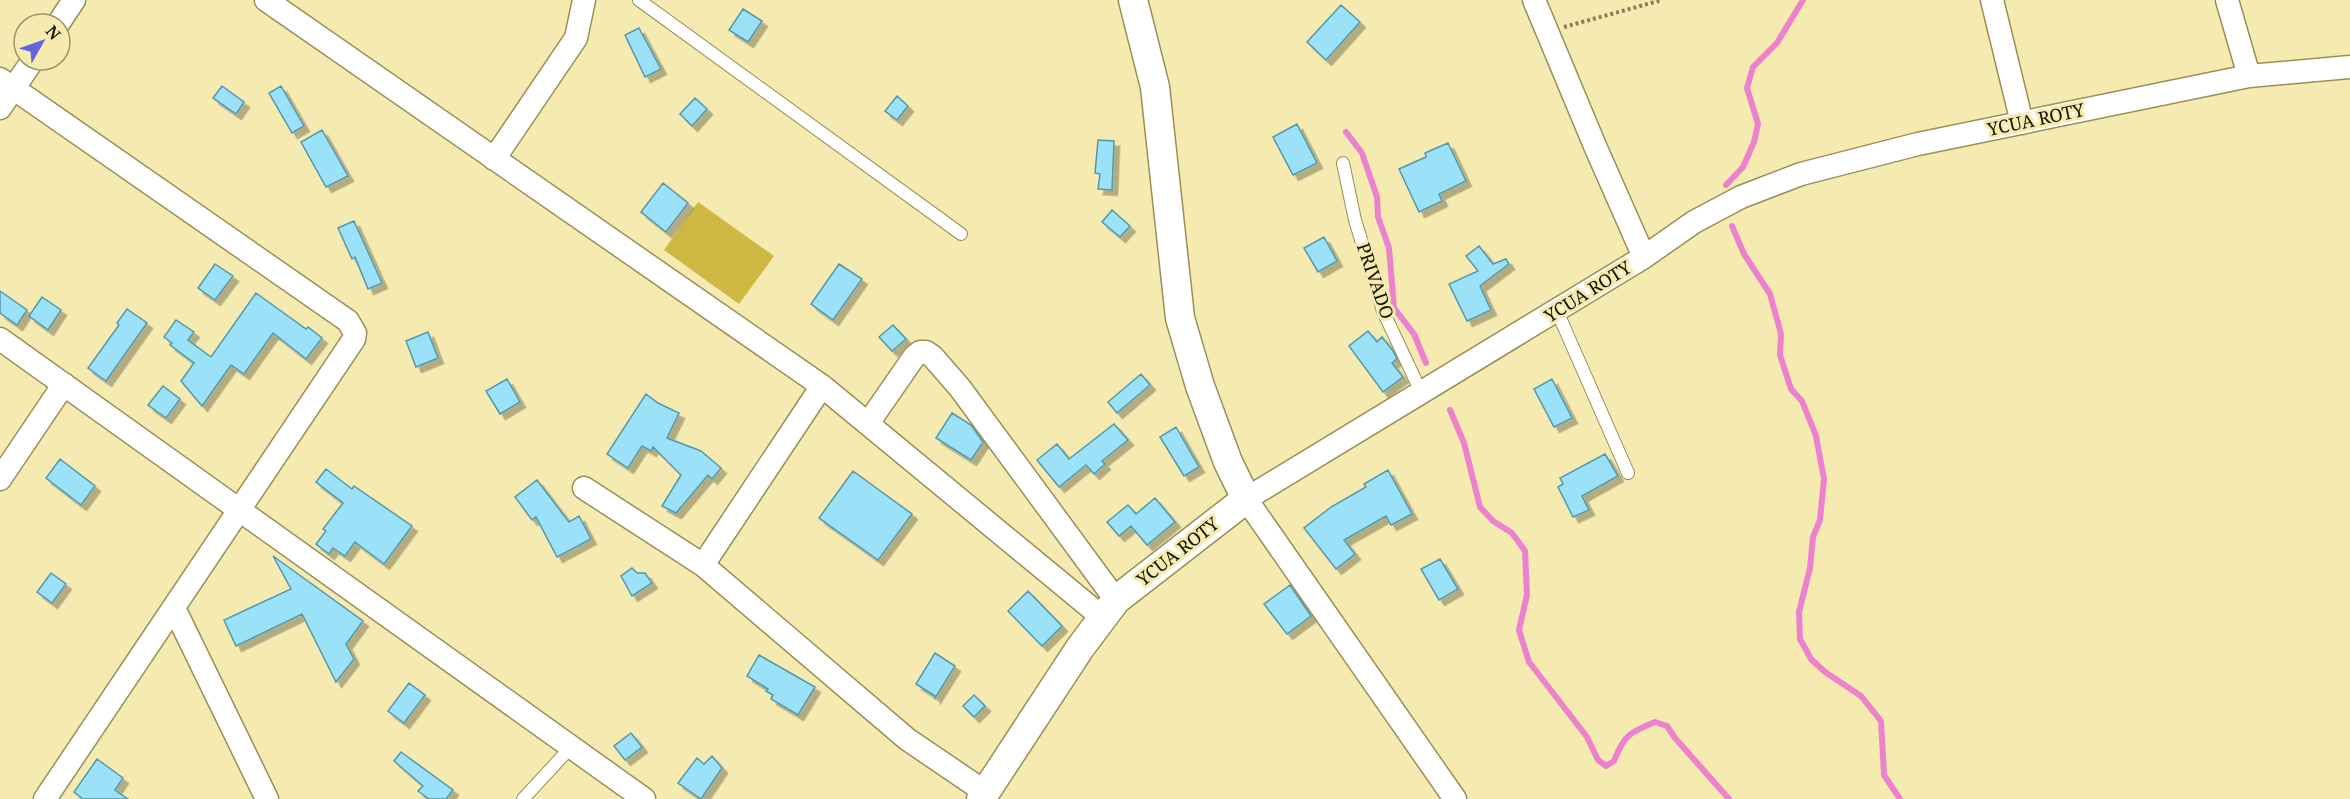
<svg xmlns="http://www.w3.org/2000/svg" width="2350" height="799" viewBox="0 0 2350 799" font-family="'Noto Serif',serif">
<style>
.pitch{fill:#ceb843}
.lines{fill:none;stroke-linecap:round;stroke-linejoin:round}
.stream{stroke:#ec82ce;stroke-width:6}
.building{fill:#9be1f7;stroke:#5398ac;stroke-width:1.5;filter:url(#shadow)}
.service-casing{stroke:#998f57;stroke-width:14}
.minor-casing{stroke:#998f57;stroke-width:25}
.tertiary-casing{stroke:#998f57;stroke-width:31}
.path{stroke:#877f59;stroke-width:4;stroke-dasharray:3 3;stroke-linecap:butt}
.service{stroke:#fff;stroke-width:12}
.minor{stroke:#fff;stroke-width:22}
.tertiary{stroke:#fff;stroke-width:28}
.labels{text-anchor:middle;stroke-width:6;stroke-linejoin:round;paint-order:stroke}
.street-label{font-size:18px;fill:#161100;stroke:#f5eab0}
</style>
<defs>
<filter id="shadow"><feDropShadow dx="5.5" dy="5.5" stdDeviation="0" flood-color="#0004"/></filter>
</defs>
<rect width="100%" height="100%" fill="#f5eab0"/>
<!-- pitch -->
<path class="pitch" d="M698,202l76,54 -35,48 -75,-54z"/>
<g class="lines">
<!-- stream -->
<path class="stream" d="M1346,132l16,21 15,44 1,20 11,31 5,60 20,26 12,29
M1726,185l17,-18 11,-25 4,-18 -11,-36 6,-21 24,-24 26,-43
M1732,226l12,28 26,40 11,40 -1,21 11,34 11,12 14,35 8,43 -4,41 -7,17 -3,31 -11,44 1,27 11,20 14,13 36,24 20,25 3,54 16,24
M1450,410l14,33 16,64 13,14 19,12 13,18 2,44 -8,35 10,32 58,75 11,23 8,6 8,-5c10,-26 16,-29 41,-39l12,4 8,12 54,61"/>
</g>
<!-- building -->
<path class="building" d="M1341,5l19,17 -34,38 -19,-18z
M743,9l19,12 -14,21 -19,-12z
M639,28l22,41 -16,8 -20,-42z
M222,86l22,16 -8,12 -23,-16z
M281,86l23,40 -12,7 -23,-40z
M897,96l11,10 -11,14 -12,-9z
M695,98l12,11 -15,17 -12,-12z
M1297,124l20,39 -24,12 -20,-38z
M322,130l26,46 -22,11 -25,-45z
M1098,140l16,1 -2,49 -14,-1 2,-15 -5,-1z
M1448,143l18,38 -27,13 3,7 -23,11 -20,-43 27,-12 -1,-4z
M663,183l25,20 -22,29 -25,-20z
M1112,210l18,16 -10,11 -18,-15z
M354,221l28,62 -14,6 -13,-32 -3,2 -14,-31z
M1324,237l13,24 -19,11 -14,-24z
M1479,246l14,18 13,-5 3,5 -29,22 11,24 -24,11 -18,-37 29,-13 -12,-15z
M215,264l18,12 -18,24 -17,-12z
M839,264l23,15 -29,41 -22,-16z
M0,291l27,19 -10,15 -17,-12z
M256,293l50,36 2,-2 14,11 -16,21 -33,-26 -29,41 -13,-9 -29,41 -21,-25 13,-18 -24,-18 2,-2 -8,-6 12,-17 18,12 -6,8 23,17z
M42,297l19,13 -13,20 -19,-14z
M127,309l20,14 -41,58 -18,-13 31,-43 -2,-2z
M893,325l13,14 -14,12 -13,-14z
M1368,331l9,11 5,-5 11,14 4,8 -5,4 11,14 -20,15 -34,-46z
M428,332l10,26 -22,9 -10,-26z
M1141,374l9,11 -33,28 -9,-11z
M507,379l13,23 -20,12 -14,-23z
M1552,379l20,39 -18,9 -20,-38z
M163,386l17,13 -14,19 -18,-13z
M646,394l12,9 21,10 -12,25 34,13 20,17 -9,11 -4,-4 -32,38 -14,-7 19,-31 -28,-28 -2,4 -9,-5 -14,22 -21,-14z
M952,413l19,12 12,17 -12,18 -35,-22z
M1114,424l14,16 -26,21 3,3 -11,10 -8,-9 -27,22 -22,-27 20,-16 12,15z
M1176,427l23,40 -15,9 -24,-39z
M1605,454l13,22 -36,20 7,14 -16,7 -15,-30 5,-3 -3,-6z
M60,459l35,27 -14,19 -35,-27z
M326,469l26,20 2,-3 58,40 -28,38 -29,-22 -10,14 -12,-8 -4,6 -13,-10 10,-13 -3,-2 20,-26 -27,-21z
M1388,470l24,44 -21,11 -5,-9 -42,24 11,14 -19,15 -32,-41 27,-21 35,-20 -2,-3z
M853,471l59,43 -34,46 -59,-42z
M537,480l32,42 10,-6 12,23 -34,18 -21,-40 -4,3 -17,-23z
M1155,498l20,24 -28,23 -16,-19 -12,10 -12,-14 21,-17 8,9z
M273,556l90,65 -17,23 8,15 -18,23 -34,-68 -66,32 -12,-26 67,-31z
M1440,559l18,30 -19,11 -18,-31z
M632,568l5,5h8l7,10 -20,13 -11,-20z
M51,573l15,11 -14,19 -15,-11z
M1290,585l21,31 -24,18 -23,-30z
M1028,591l34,35 -20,20 -34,-35z
M935,653l20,13 -20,32v-2l-19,-12z
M759,655l56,32 -17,28 -27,-16 2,-4 -7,-4 2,-2 -21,-13z
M409,683l16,12 -21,28 -16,-12z
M974,695l11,11 -11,11 -11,-11z
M631,733l11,14 -17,13 -11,-14z
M401,752l52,38 -7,9h-17l-11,-8 5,-5 -29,-25z
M712,756l10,12 -21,31 -23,-16 19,-25 7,6z
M97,759l26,19 -8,12 13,9h-45l-9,-7z"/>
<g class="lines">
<defs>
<path id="service" d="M639,0l322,234
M1343,163l12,57 28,91 39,83
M1557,311l71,162
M523,799l48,-52"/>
<path id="minor" d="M266,0l556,386 280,231
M1534,0l61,146 49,111
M1992,0l30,123
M2227,0l22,76
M58,24l16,-24
M0,79l348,242 7,12 -1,6 -309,460
M0,108l33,-48
M494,159l82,-121 8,-38
M0,339l644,460
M869,422l45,-65 6,-5h6l7,5 27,31 156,212
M0,479l64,-95
M584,488l119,77 204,174 78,53
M703,565l119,-179
M174,608l93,191
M1455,799l-209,-300 398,-242 50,-35 47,-25 60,-23 117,-30 331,-68 101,-9"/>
<path id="tertiary" d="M981,799l99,-151 36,-48 130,-101 -18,-37 -28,-76 -20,-68 -25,-231 -22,-87"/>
</defs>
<!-- service casing -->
<use href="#service" class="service-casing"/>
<!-- minor casing -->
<use href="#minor" class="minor-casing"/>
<!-- tertiary casing -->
<use href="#tertiary" class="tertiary-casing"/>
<!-- path -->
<path class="path" d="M1564,27l98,-27"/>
<!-- service -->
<use href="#service" class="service"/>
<!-- minor -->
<use href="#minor" class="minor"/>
<!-- tertiary -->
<use href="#tertiary" class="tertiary"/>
</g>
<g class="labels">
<!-- street labels -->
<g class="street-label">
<text transform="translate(2036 120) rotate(-12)" y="6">YCUA ROTY</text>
<text transform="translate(1375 281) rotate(71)" y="6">PRIVADO</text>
<text transform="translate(1588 292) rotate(-32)" y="6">YCUA ROTY</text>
<text transform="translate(1178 552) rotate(-38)" y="6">YCUA ROTY</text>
</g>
</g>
<!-- north arrow -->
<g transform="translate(42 42) rotate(50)"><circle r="28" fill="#f5eab0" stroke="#9c936a" stroke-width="1.5"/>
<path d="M0-4.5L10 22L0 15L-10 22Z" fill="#6465de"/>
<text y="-9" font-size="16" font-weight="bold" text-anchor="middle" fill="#161100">N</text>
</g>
</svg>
